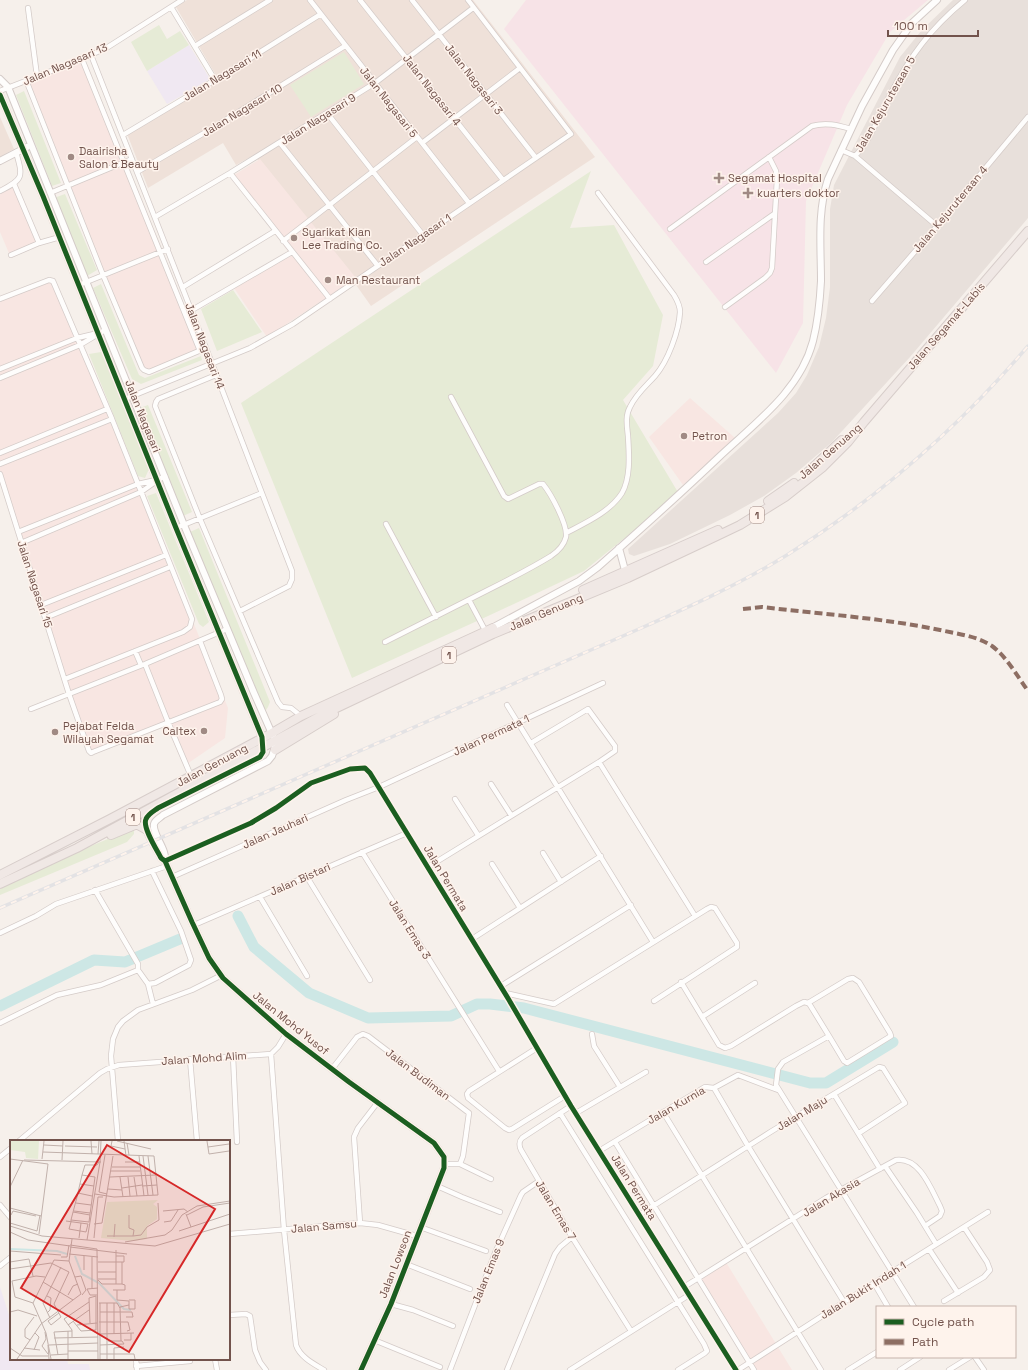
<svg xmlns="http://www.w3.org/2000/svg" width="1028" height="1370" viewBox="0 0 1028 1370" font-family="'Space Grotesk',sans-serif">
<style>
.residential{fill:#efe1d9}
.commercial{fill:#f8e6e2}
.industrial{fill:#e8e0db}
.education{fill:#f0e8f2}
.medical{fill:#f7e3e7}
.green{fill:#e6ebd6}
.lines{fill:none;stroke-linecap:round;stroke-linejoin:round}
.river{stroke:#cde7e5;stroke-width:11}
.minor-casing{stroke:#d4cbc8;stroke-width:6}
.tertiary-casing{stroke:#d4cbc8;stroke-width:8}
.trunk-casing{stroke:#d7cdca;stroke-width:10}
.minor{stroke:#fefdfc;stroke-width:4.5}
.tertiary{stroke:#fefdfc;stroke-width:6}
.trunk{stroke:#f0e8e5;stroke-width:8}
.rail-casing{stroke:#e3e2e4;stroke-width:3.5}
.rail{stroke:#fef3ec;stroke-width:2;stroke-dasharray:6;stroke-linecap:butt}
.quiet{stroke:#8d6e63;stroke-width:4;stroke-dasharray:8 4;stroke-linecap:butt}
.cycleway-casing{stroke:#fef3ec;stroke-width:8}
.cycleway{stroke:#1b5e20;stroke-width:5}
.poi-dot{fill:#a08a84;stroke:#fef3ec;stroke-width:1.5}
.labels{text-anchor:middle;stroke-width:3;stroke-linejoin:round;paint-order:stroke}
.shield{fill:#fef3ec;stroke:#9c837c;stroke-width:1}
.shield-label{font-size:10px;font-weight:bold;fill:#72534c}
.street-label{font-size:11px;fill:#72534c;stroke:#fef3ec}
.poi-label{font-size:11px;fill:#72534c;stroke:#fef3ec;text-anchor:start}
.inset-river{fill:none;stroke:#cde7e5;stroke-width:2}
.inset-road{fill:none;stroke:#c1b1ab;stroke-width:1}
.view{fill:#d62828;fill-opacity:0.15;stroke:#d62828;stroke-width:2}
.inset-edge{fill:none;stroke:#72534c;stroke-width:2}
</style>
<rect width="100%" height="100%" fill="#f6f0eb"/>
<!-- residential -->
<path class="residential" d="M187,0h286l122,157 -224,149 -22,-31 -45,-55 -50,-65 -18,10 -13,-22 -75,45 -22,-57 91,-54 -41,-70z
M0,117l14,32 -14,8z"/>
<!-- commercial -->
<path class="commercial" d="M85,60l117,292 -53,22 -7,-2 -4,-8 -39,-93 -74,-188z
M260,159l96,119 -89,59 -33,-49 57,-33 -60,-78z
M13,181l4,4 25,59 -31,14 -11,-26v-44z
M49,278h3l3,3 173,427 -3,30 -41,28 -18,-41 -74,30 -5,-2 -21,-64 -66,-208v-184z
M690,398l45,40 -52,47 -34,-48z
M724,1259l68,111h-41l-56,-93z"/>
<!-- industrial -->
<path class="industrial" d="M953,0h75v218l-118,139 -78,85 -36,31 -32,23 -34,19 -60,29 -36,12 -5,-2 -1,-5 150,-136 18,-20 11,-18 12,-28 7,-29 4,-31v-78l4,-24 66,-128 21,-26z"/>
<!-- education -->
<path class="education" d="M189,45l21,34 -43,25 -20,-33z
M0,1287l11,34v38h56l1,5h21l1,6h-90z"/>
<!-- medical -->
<path class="medical" d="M526,0h402l-38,32 -43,73 -41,96 -3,122 -27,50 -272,-344z"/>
<!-- green -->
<path class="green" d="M159,25l8,14 13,-8 9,14 -42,26 -16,-29z
M344,52l20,32 -53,33 -21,-32z
M24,91l37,92 -9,3 -36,-91z
M591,171l-21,57 44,-3 49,90 -10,51 -30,34 56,94 -95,77 -96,45 -136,62 -111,-275z
M65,194l32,76 -10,6 -33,-78z
M101,284l38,91 6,3 56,-22 1,4 -61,24 -9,-5 -39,-91z
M233,290l29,42 -45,19 -16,-42z
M101,352l48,117 -4,9 -7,-2 -49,-122z
M148,405l44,107 -9,4 -43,-108z
M156,493l53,129 -6,5 -4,-3 -52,-128z
M199,528l71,174 -2,5 -2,3 -3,-2 -73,-176z
M134,828v6l-7,8 -127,53v-6l79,-38z"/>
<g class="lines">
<!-- river -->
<path class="river" d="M238,916l16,31 55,46 59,25 83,-2 26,-12h13l34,4 286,75h16l67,-41
M0,1006l94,-46 31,2 55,-23"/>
<defs>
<path id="minor" d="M310,0l159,203
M360,0l143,180
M412,0l124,158
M171,7l44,73
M28,8l9,68
M195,46l75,-46
M91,55l115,293 86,223v8l-3,7 -49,25
M82,59l118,292
M26,80l77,195 39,93 2,2 5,2 57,-24
M0,91l82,-32 26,-12 74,-47
M327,113l96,122
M123,135l102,-61 96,-60
M280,143l98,123
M422,143l98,-75
M841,150l14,6 82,70
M855,156c16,-16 24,-41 35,-61 20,-39 41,-67 75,-95
M137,172l74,-43 134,-83
M230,173l100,126
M14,184l25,59
M0,191c24,-12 23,-14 16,-39
M50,193l82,-34
M155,217l75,-44 145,-90 98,-75
M670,229l142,-103c14,-4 25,-1 39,3
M283,241l134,-104
M11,255l28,-12 21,-6
M706,262l68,-48
M79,285l89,-36
M183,287l92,-56
M0,299l49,-19 4,1 59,138 80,200 -2,8 -7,5 -118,47
M872,301l65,-75 91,-109
M725,307l40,-29 5,-5 2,-5 5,-89 -1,-8 -7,-14
M192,310l100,-58
M0,369l77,-31 17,-4
M216,375l-58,24 -2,3 -1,4 45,113 78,183 4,5 9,1 10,8
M0,378l80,-33 25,-15
M125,399l125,-51 43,-24 278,-190 -103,-134
M0,453l107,-44
M0,464l112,-45
M0,474l69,220 20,57 2,2 2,-1 127,-50 2,-3 -1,-4 -21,-54
M386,524l50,93
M176,528l86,-35
M18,532l120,-48 18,-4
M566,533c19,-10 44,-21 56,-40 9,-16 7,-39 6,-57 -1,-10 -3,-20 2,-29 6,-13 16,-21 25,-31 13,-15 24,-45 25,-64 0,-6 -3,-12 -6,-17l-76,-102
M21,543l120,-51 17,-12 7,-4
M469,600l17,32
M41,605l125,-50
M45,618l125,-51
M385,642c34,-17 68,-34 101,-51 22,-11 44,-22 65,-35 6,-4 13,-11 15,-19 2,-12 -15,-43 -23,-53h-4l-31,15 -4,-3 -53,-99
M135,651l6,14
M145,664l23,58 23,54
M507,705l146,237
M31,709l114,-45 82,-35
M599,762l96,154
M491,784l20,31
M455,799l23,36
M362,852l137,219
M543,853l18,29
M165,861l86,-38 25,-15 35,-25 39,-14 15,-1 5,5 139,227 62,106 165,264
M492,864l28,44
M428,867l171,-105 16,-11v-5l-27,-37 -57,34
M172,877l174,-77 33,-13 224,-104
M307,877l63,103
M95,890l43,74v6l10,14 5,20
M260,897l47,79
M194,925l213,-92
M0,933l36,-17 20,-12 111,-38
M472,939l129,-83
M681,982l38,63 6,3 6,-2 65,-40 8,-4 4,1 2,2 19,31 -46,26 -5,7 -2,16 138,222
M148,984l7,-1 34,-18 2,-5 -10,-29 -29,-60
M501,986l130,-81
M505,993l49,11 153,-95 4,-2 4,1 22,35v4l-83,54
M808,1003l40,-24 5,-1 6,4 31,51 1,3 -44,27 -3,-2 -15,-25
M702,1017l53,-34
M0,1023l57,-28 44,-10 37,-15
M592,1034l2,12 26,41
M537,1048l-68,43 -2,3 1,4 37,30 4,2 3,-1 53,-33
M271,1054l13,176 12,115c4,12 18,19 28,25
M233,1056l4,86
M190,1059l7,82
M332,1069l25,-32 6,-3 5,2 101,77 -6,43 -3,8
M714,1088l34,58 96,156
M834,1094l46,75
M571,1106l-49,32c-3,3 -3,8 -1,12l51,87 59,94
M663,1112l158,258
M560,1113l144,231 3,7 -2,2 -27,17
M576,1113l70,-41
M19,1141l81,-68 7,-4 12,-4 152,-11 7,-7 8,-13
M118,1141l-7,-85 2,-17 5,-12 5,-6 15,-11 54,-20 28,-14
M615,1142l139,228
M599,1151l106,-64 9,1 24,-13 40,15
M0,1157l11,-9
M445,1164h15l31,15
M885,1166l32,47 19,31
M437,1186l25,11 38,15
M0,1205l11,13
M639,1215l133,-84 107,-64 4,1 22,35 -46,30
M360,1223l-6,-86 4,-9 20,-26
M420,1227l66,24
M229,1234l131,-11 18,2 39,11
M929,1249l29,44
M406,1264l64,25
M0,1266l11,-9
M874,1283l14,24
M684,1287l142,-89 70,-38c24,-3 35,29 44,46l2,5 -2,5 -15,10
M944,1301l40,-24 6,-7 -3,-8 -23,-35
M391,1304l22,6 40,16
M229,1315l17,-1 4,2 5,34 5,12 6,8
M374,1340l66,27
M975,1357l9,13
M136,1359l1,11
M215,1359l2,11
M136,1366l54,-5
M450,1370l45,-117 26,-58 2,-3 16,-11
M507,1370l48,-116 5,-7 12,-10
M570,1370l119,-75
M738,1370l106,-68 144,-90
M848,1370l29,-18
M900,1370l20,-13
M949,1370l21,-13"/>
<path id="tertiary" d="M0,79l8,8 8,20 168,418 70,168 19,43
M0,95l43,101 133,332 86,209 1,15 -3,5 -89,44
M0,161l27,-14
M619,548l7,26
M490,629l89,-48 19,-14c41,-36 82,-73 121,-110 36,-34 81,-66 94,-116 5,-20 7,-40 8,-60 0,-34 -4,-69 7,-102l34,-73 31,-56 19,-27 25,-23
M159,807c-5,3 -12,7 -14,13 -2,9 12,30 16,38l4,3 27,61 17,36 14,20 63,56 63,48 85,61 10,14v11l-53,136 -30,66
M165,861c2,-12 -13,-27 -11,-37 1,-4 6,-6 9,-9l105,-54 4,-5 3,-9"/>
<path id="trunk" d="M808,472l34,-32
M768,501l26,-18
M583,590l135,-60
M275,750l59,-36
M111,835l24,-10h3l9,5
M0,875l110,-56 162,-86 29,-17 192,-88
M0,884l77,-36 247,-134 169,-80 135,-56 89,-42 23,-11 45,-28 38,-30 25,-25 16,-20 164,-191"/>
</defs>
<!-- minor casing -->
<use href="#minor" class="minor-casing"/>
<!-- tertiary casing -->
<use href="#tertiary" class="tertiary-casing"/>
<!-- trunk casing -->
<use href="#trunk" class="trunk-casing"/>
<!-- minor -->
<use href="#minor" class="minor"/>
<!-- tertiary -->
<use href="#tertiary" class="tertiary"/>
<!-- trunk -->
<use href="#trunk" class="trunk"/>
<defs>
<path id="rail" d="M0,908l639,-279c50,-22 101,-45 148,-74 91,-57 171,-127 241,-209"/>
</defs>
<!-- rail casing -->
<use href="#rail" class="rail-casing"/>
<!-- rail -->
<use href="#rail" class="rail"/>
<!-- quiet -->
<path class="quiet" d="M743,609l19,-2c59,7 120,11 178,23 18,4 37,6 52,16 14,10 26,31 36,45"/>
<defs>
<path id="cycleway" d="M0,95l43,101 133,332 86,209 1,15 -3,5 -102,51c-4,3 -10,6 -12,11 -4,8 11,31 15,39l4,3 27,61 17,36 14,20 63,56 63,48 85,61 10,14v11l-53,136 -30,66
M165,861l86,-38 25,-15 35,-25 39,-14 15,-1 5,5 139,227 62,106 165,264"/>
</defs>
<!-- cycleway casing -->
<use href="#cycleway" class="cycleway-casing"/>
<!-- cycleway -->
<use href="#cycleway" class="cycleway"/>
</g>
<!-- markers -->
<g class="poi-dot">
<circle cx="71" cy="157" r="4"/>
<path d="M717 172h4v4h4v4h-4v4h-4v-4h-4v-4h4z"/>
<path d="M746 187h4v4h4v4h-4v4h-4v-4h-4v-4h4z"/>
<circle cx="294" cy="238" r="4"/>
<circle cx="328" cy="280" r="4"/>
<circle cx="684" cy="436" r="4"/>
<circle cx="204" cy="731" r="4"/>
<circle cx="55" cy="732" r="4"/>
</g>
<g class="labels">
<!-- shield labels -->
<g class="shield">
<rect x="750" y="507" width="14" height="16" rx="3"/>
<rect x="442" y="647" width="14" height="16" rx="3"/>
<rect x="126" y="809" width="14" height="16" rx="3"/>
</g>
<g class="shield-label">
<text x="757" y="519">1</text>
<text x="449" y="659">1</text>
<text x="133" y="821">1</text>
</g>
<!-- street labels -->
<g class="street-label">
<text transform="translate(65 64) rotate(-23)" y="4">Jalan Nagasari 13</text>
<text transform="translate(222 75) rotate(-31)" y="4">Jalan Nagasari 11</text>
<text transform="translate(474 79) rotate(52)" y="4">Jalan Nagasari 3</text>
<text transform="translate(432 90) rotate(52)" y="4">Jalan Nagasari 4</text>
<text transform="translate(389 102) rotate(52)" y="4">Jalan Nagasari 5</text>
<text transform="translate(885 104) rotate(-60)" y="4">Jalan Kejuruteraan 5</text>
<text transform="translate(242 110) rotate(-31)" y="4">Jalan Nagasari 10</text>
<text transform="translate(318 119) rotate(-32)" y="4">Jalan Nagasari 9</text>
<text transform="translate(950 209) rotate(-50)" y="4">Jalan Kejuruteraan 4</text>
<text transform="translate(415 240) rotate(-34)" y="4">Jalan Nagasari 1</text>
<text transform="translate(946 326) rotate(-49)" y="4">Jalan Segamat-Labis</text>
<text transform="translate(205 346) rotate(69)" y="4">Jalan Nagasari 14</text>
<text transform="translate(143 416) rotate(68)" y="4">Jalan Nagasari</text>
<text transform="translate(830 451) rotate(-41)" y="4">Jalan Genuang</text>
<text transform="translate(35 584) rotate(72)" y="4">Jalan Nagasari 15</text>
<text transform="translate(546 612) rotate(-23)" y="4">Jalan Genuang</text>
<text transform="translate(491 735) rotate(-25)" y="4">Jalan Permata 1</text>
<text transform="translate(212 765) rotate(-28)" y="4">Jalan Genuang</text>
<text transform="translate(275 831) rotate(-24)" y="4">Jalan Jauhari</text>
<text transform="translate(446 878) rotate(59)" y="4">Jalan Permata</text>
<text transform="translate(300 879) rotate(-24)" y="4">Jalan Bistari</text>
<text transform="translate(410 929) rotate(58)" y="4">Jalan Emas 3</text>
<text transform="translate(291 1023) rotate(39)" y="4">Jalan Mohd Yusof</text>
<text transform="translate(204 1058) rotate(-4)" y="4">Jalan Mohd Alim</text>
<text transform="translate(418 1074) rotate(37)" y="4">Jalan Budiman</text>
<text transform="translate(676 1105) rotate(-30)" y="4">Jalan Kurnia</text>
<text transform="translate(802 1113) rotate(-31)" y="4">Jalan Maju</text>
<text transform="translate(634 1187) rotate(58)" y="4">Jalan Permata</text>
<text transform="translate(831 1197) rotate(-31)" y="4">Jalan Akasia</text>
<text transform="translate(556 1210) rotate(59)" y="4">Jalan Emas 7</text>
<text transform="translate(324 1226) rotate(-5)" y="4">Jalan Samsu</text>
<text transform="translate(395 1264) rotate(-69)" y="4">Jalan Lowson</text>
<text transform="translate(488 1271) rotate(-68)" y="4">Jalan Emas 9</text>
<text transform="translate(863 1290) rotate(-32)" y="4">Jalan Bukit Indah 1</text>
</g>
<!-- poi labels -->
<g class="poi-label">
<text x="79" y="155">Daairisha<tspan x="79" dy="13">Salon &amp; Beauty</tspan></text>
<text x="728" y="182">Segamat Hospital</text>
<text x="757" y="197">kuarters doktor</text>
<text x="302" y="236">Syarikat Kian<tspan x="302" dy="13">Lee Trading Co.</tspan></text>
<text x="336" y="284">Man Restaurant</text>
<text x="692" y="440">Petron</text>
<text x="63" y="730">Pejabat Felda<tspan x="63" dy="13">Wilayah Segamat</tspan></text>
<text x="196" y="735" text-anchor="end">Caltex</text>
</g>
</g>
<!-- overview -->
<g transform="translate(10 1140)">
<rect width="220" height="220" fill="#f6f0eb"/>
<path d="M0,1h29l-1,18 -12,-1 -1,-6 -15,-2zM148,60l-5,4 4,3v12l-10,7v13l-15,2 -31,-3 6,-36z" fill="#e6ebd6"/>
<path class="inset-river" d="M0,109l47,2 10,3M65,116l7,18 17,9 25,26 7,1"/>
<path class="inset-road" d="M81,1l1,13M102,1l-1,5 14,3M107,1l34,8M114,1l2,15M197,1l2,13 20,-3M117,3l2,12M34,5l19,1M55,6l32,1M198,7l21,-3M33,12l111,4 4,39 -44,2 -19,-3M88,14l1,-13M95,15l-6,37 8,2M129,16l5,40M133,16l5,39M138,16l5,39M0,19l38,5 -9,70M32,19l2,-18M14,20l77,2M52,20l1,-19M115,22h14M102,27h28M101,31h29M72,35l3,-10h12l2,-3M100,37l46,-2M110,37l3,20M118,37l2,19M124,37l3,19M70,44l14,2M132,46l15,-1M0,47l13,-27M112,48l20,-3M98,49l14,1M68,53l14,3M66,63l15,2M0,68l31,8M64,71l16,2M153,71l21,-2 4,3M63,72l17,3M176,74l5,13M1,75l2,-4 23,5M177,75l16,-8 27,-4M61,80l18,2 6,-45 -13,-2 -3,13 -2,9 -5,19 -1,4v2l-2,7 17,3 2,-8M56,81l22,3M154,82l7,-1 7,-11M0,83l27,8 3,-16M84,84l8,-1 11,-67M0,86l32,10 113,10 75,-22M169,91l51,-17M0,92l18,8 42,6M97,96h26l1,-6 -5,-2v-13M123,96l8,-1 6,-8 12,-7 -1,-17M104,97l1,-13M69,98l2,-15M84,98l4,-41h5M62,99l-3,22 12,33M77,100l13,-78 1,-21M115,102l40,-7 7,-5 10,-15 15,-9 33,-5M60,105l27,4 1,110M60,107l57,7M106,110v34M0,111l51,4M59,114l29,3M74,116v14M51,117h6l2,-12M82,117v31M0,122l19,-3 4,17M88,122h26v-6h-8M112,122v22M0,129l41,-6 18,9M88,132h18M65,137l6,-1 5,14 -4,5M88,139h18M88,140l4,4h20M33,142l30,18M103,150h12v-5l-3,-1M107,150v10l12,1v4l-9,2 1,34M58,155l5,-9 5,-2M87,155h-7l-3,-6 11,-1M119,160h6v9h-6v-4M23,163l-18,-6 -3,-16 24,-5 9,1M89,163h18l3,5M90,163v56M97,163v56M104,163v31M0,172l8,-2 19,6M90,172h32l1,5h-7M37,173l3,-3 1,-12 -4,-2M49,173l-11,8 3,4 10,-8 -7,-13 15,-32M40,178l-7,-15 18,-36M63,181l8,10 15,-1v-34M89,182h29l2,8 -3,1M80,183l-1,-25 7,-2M58,185l21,-15M67,185l20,-2M35,192l1,7 -4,7 6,8M89,194l35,-1M62,197v-7l-8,-11 25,-17M44,198l44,-1M20,200l-5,-3v-8l9,-12M114,200h7v-7M98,201h14l2,3M38,205l1,14M39,205l49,-2M90,205l24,-1M0,208l12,8h26M14,208l16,2M24,210l5,-13 -4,-4M58,211h30M90,214h34l1,5M41,215l17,-1M48,215l-4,-23 18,-1M7,219l24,-35 40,-30M41,219l-5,-26 -13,-30 21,-43 15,1M58,219v-28M104,219v-11l10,-1"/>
<path class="view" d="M97,5l108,64 -86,143 -108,-64z"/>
<rect width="220" height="220" class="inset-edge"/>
</g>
<!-- legend -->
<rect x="876" y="1306" width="140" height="52" fill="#fef3ec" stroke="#c6b3ac"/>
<rect x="884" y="1319" width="20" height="6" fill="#1b5e20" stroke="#c6b3ac"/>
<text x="912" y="1326" font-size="12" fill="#72534c">Cycle path</text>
<rect x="884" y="1339" width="20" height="6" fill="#8d6e63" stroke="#c6b3ac"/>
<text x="912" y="1346" font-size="12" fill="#72534c">Path</text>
<!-- scale -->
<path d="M888 30v6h90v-6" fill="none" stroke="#72534c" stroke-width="2"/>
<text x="894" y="30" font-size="12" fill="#72534c" stroke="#fef3ec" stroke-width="3" paint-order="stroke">100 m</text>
</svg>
